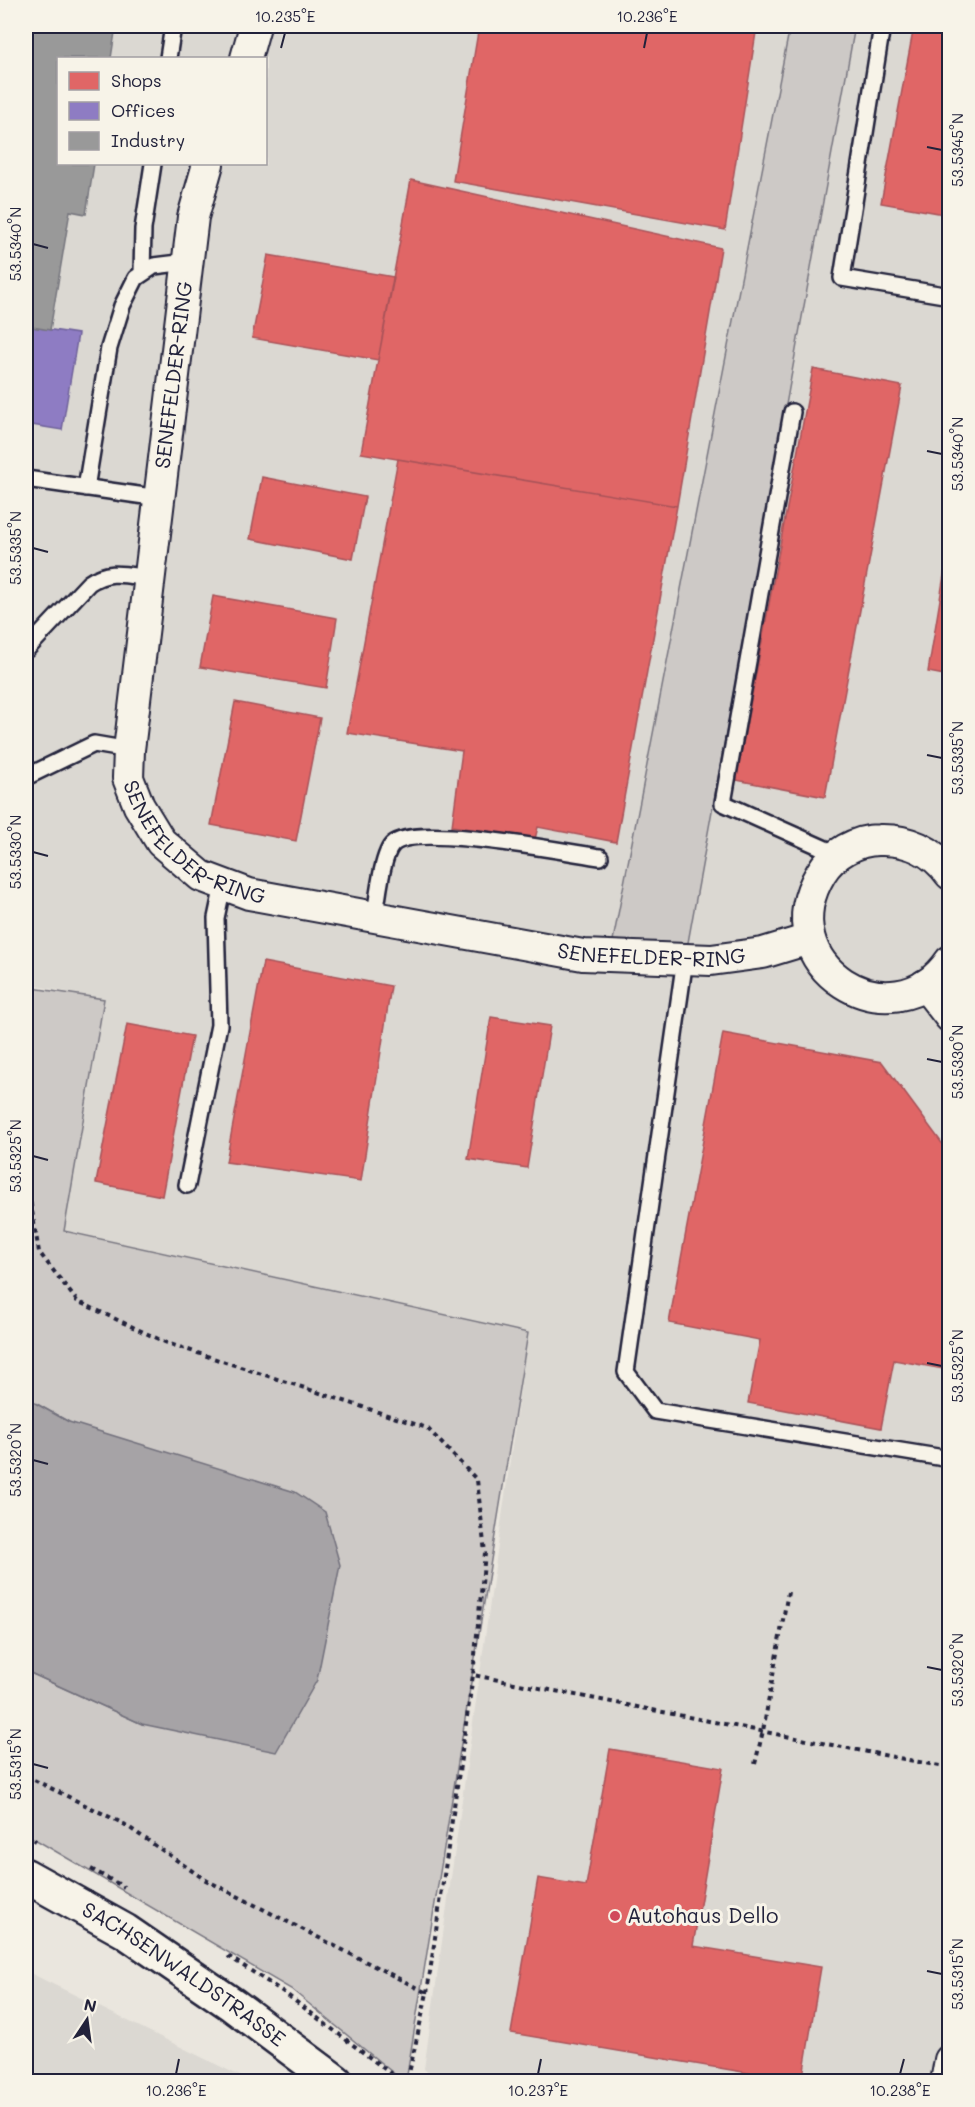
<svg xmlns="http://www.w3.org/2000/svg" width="975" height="2107" viewBox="0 0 975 2107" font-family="Mali,sans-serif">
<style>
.built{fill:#dbd8d2;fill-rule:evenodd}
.green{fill:#cdc9c6;stroke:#787680;stroke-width:1.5}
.water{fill:#a6a3a6;stroke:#716f7b;stroke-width:1.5}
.shops{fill:#e06666;stroke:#a75259;stroke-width:1.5}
.offices{fill:#8e7cc3;stroke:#6e619a;stroke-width:1.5}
.industry{fill:#999;stroke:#75757d;stroke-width:1.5}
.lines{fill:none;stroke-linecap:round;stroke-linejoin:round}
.lane-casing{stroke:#22223b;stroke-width:20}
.street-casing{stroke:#22223b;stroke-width:34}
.secondary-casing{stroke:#22223b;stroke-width:38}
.path{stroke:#22223b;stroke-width:4;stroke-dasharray:4.5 4.5;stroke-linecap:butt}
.lane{stroke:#f7f3e8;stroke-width:15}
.street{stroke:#f7f3e8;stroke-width:30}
.secondary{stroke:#f7f3e8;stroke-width:33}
.ticks{fill:none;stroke:#22223b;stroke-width:2}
.poi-dot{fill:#d1495b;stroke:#f7f3e8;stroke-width:2}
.labels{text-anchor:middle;stroke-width:6;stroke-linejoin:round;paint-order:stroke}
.street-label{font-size:21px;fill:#22223b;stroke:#f7f3e8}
.poi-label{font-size:21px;fill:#22223b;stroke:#f7f3e8;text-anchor:start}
.neatline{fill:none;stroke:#22223b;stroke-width:2}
.ticks-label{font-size:15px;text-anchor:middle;fill:#22223b}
</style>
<rect width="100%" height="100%" fill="#eae6de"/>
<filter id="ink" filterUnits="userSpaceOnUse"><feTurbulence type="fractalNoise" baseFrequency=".0167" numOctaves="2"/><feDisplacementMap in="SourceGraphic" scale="12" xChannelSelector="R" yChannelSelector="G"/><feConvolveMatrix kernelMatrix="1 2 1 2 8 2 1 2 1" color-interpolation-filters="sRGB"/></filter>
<g filter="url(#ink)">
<!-- built -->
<path class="built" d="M26,26h923v2055l-511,1 -14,-13 104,-736 -464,-102 39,-232 -77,-15zM58,58h208v106h-208z
M26,1971l218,107 4,3h-222z"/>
<!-- green -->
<path class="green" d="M790,26h65l-170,933 -75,-3z
M26,987l78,12 -40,232 464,102 -122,748h-3l-112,-92 -265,-155v-163l116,53 -73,-302 -43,-24z"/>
<!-- water -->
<path class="water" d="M26,1398l43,24 226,70 30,20 15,53 -23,115 -41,72 -134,-28 -116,-53z"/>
<!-- shops -->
<path class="shops" d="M479,26h278l-32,204 -272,-49z
M914,26h36v189l-69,-12z
M411,180l310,68 -44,258 -316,-53z
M268,255l126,22 -16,83 -126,-22z
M813,369l89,17 -77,411 -89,-17z
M398,459l279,47 -61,336 -78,-15 -3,12 -83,-13 10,-75 -115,-18z
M262,477l103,20 -12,62 -103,-20z
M950,539v137l-22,-4z
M213,596l124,22 -11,70 -126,-21z
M235,702l85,16 -24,123 -85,-16z
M263,962l128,24 -30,195 -135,-19z
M491,1017l59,9 -23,142 -59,-9z
M127,1024l65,12 -30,160 -66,-13z
M723,1033l159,29 68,92v216l-56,-10 -13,68 -133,-25 12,-63 -91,-17z
M610,1749l113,19 -30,178 128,21 -19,115 -291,-49 27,-155 48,8z"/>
<!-- offices -->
<path class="offices" d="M26,326l52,8 -16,96 -36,-6z"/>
<!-- industry -->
<path class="industry" d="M26,26h90l-5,32h-53v106h36l-8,50 -16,-3 -20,119 -24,-4z"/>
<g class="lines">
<defs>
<path id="lane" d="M882,26l-40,252 108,18
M168,58l5,-32
M142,273l1,-44 10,-65
M792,412l-69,391 116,52
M26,479l133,19
M86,488l23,-140 13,-42 14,-28 18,-12 33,-4
M26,650l63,-67c21,-14 36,-8 60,-5
M26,777l68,-33 35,6
M375,917c2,-16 7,-61 17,-72 21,-23 173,7 208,12
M685,959l-59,413 29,39 295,48
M187,1185l32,-160 -3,-107 7,-33"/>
<g id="street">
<path d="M246,58l9,-32"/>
<path id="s1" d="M208,164l-15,53 -64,533 -1,28 11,28 22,36 40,34 48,18 334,61 128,5 52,-7 46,-14"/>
<path d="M950,874c-17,-24 -43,-35 -71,-34 -22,0 -47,14 -58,33 -56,93 72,171 129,88"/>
<path d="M925,985l25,32"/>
<path d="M946,2082l4,-22"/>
</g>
<g id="secondary">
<path id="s2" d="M26,1876l99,55 108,74 103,77"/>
</g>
</defs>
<!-- lane casing -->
<use href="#lane" class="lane-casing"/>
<!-- street casing -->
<use href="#street" class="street-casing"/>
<!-- secondary casing -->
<use href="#secondary" class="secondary-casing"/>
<!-- path -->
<path class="path" d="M26,1176l13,76 38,49 90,42 260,85 50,52 8,73 -12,122 477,93
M755,1764l8,-33 25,-139
M26,1776l98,48 80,55 223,114 -20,89
M26,1835l10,6
M91,1869l33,18
M228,1956l54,35 120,91
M427,1993l46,-318"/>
<!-- lane -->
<use href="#lane" class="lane"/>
<!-- street -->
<use href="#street" class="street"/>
<!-- secondary -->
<use href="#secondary" class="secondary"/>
</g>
</g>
<!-- ticks -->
<path class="ticks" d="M281,48l4,-15M644,48l3,-15M927,147l15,3M33,244l15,4M927,451l15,3M33,548l15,4M927,755l15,3M33,852l15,4M927,1059l15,3M33,1156l15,4M927,1363l15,3M33,1460l15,4M927,1667l15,3M33,1764l15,4M927,1971l15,3M176,2074l3,-15M538,2074l3,-15M900,2074l4,-15"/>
<!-- markers -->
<circle class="poi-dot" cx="615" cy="1916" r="6"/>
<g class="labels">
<!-- street labels -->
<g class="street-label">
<text transform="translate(174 375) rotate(-83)" y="7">SENEFELDER-RING</text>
<text dy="7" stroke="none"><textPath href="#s1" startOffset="718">SENEFELDER-RING</textPath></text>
<text dy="7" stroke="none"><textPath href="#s1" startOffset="1204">SENEFELDER-RING</textPath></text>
<text dy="7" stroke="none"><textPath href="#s2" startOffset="186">SACHSENWALDSTRASSE</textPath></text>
</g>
<!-- poi labels -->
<g class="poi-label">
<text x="627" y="1923">Autohaus Dello</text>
</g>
</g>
<!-- margin -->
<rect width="975" height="2107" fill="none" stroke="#f7f3e8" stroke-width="66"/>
<!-- legend -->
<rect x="57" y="57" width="210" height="108" fill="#f7f3e8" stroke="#a29fa3" stroke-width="1.5"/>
<rect x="69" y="72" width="30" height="18" fill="#e06666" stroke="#a29fa3" stroke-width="1.5"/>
<text x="111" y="87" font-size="18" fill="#22223b">Shops</text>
<rect x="69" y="102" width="30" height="18" fill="#8e7cc3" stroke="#a29fa3" stroke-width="1.5"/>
<text x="111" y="117" font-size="18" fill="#22223b">Offices</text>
<rect x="69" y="132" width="30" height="18" fill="#999999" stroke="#a29fa3" stroke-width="1.5"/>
<text x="111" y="147" font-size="18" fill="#22223b">Industry</text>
<!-- north arrow -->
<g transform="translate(87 2020) rotate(13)" stroke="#f7f3e8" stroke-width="4.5" paint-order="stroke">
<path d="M0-4.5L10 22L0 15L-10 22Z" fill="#22223b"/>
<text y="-9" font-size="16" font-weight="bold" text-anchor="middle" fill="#22223b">N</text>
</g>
<rect x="33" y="33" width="909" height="2041" class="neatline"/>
<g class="ticks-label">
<text x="285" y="22">10.235°E</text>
<text x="647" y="22">10.236°E</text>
<text transform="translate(958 150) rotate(-90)" y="5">53.5345°N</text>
<text transform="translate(16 244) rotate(-90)" y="5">53.5340°N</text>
<text transform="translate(958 454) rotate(-90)" y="5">53.5340°N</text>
<text transform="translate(16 548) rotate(-90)" y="5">53.5335°N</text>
<text transform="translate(958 758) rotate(-90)" y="5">53.5335°N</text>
<text transform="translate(16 852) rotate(-90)" y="5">53.5330°N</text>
<text transform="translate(958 1062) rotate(-90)" y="5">53.5330°N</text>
<text transform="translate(16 1156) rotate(-90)" y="5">53.5325°N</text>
<text transform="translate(958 1366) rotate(-90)" y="5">53.5325°N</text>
<text transform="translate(16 1460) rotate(-90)" y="5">53.5320°N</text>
<text transform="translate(958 1670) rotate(-90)" y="5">53.5320°N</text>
<text transform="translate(16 1764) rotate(-90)" y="5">53.5315°N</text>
<text transform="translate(958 1974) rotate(-90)" y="5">53.5315°N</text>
<text x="176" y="2096">10.236°E</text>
<text x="538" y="2096">10.237°E</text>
<text x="900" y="2096">10.238°E</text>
</g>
</svg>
